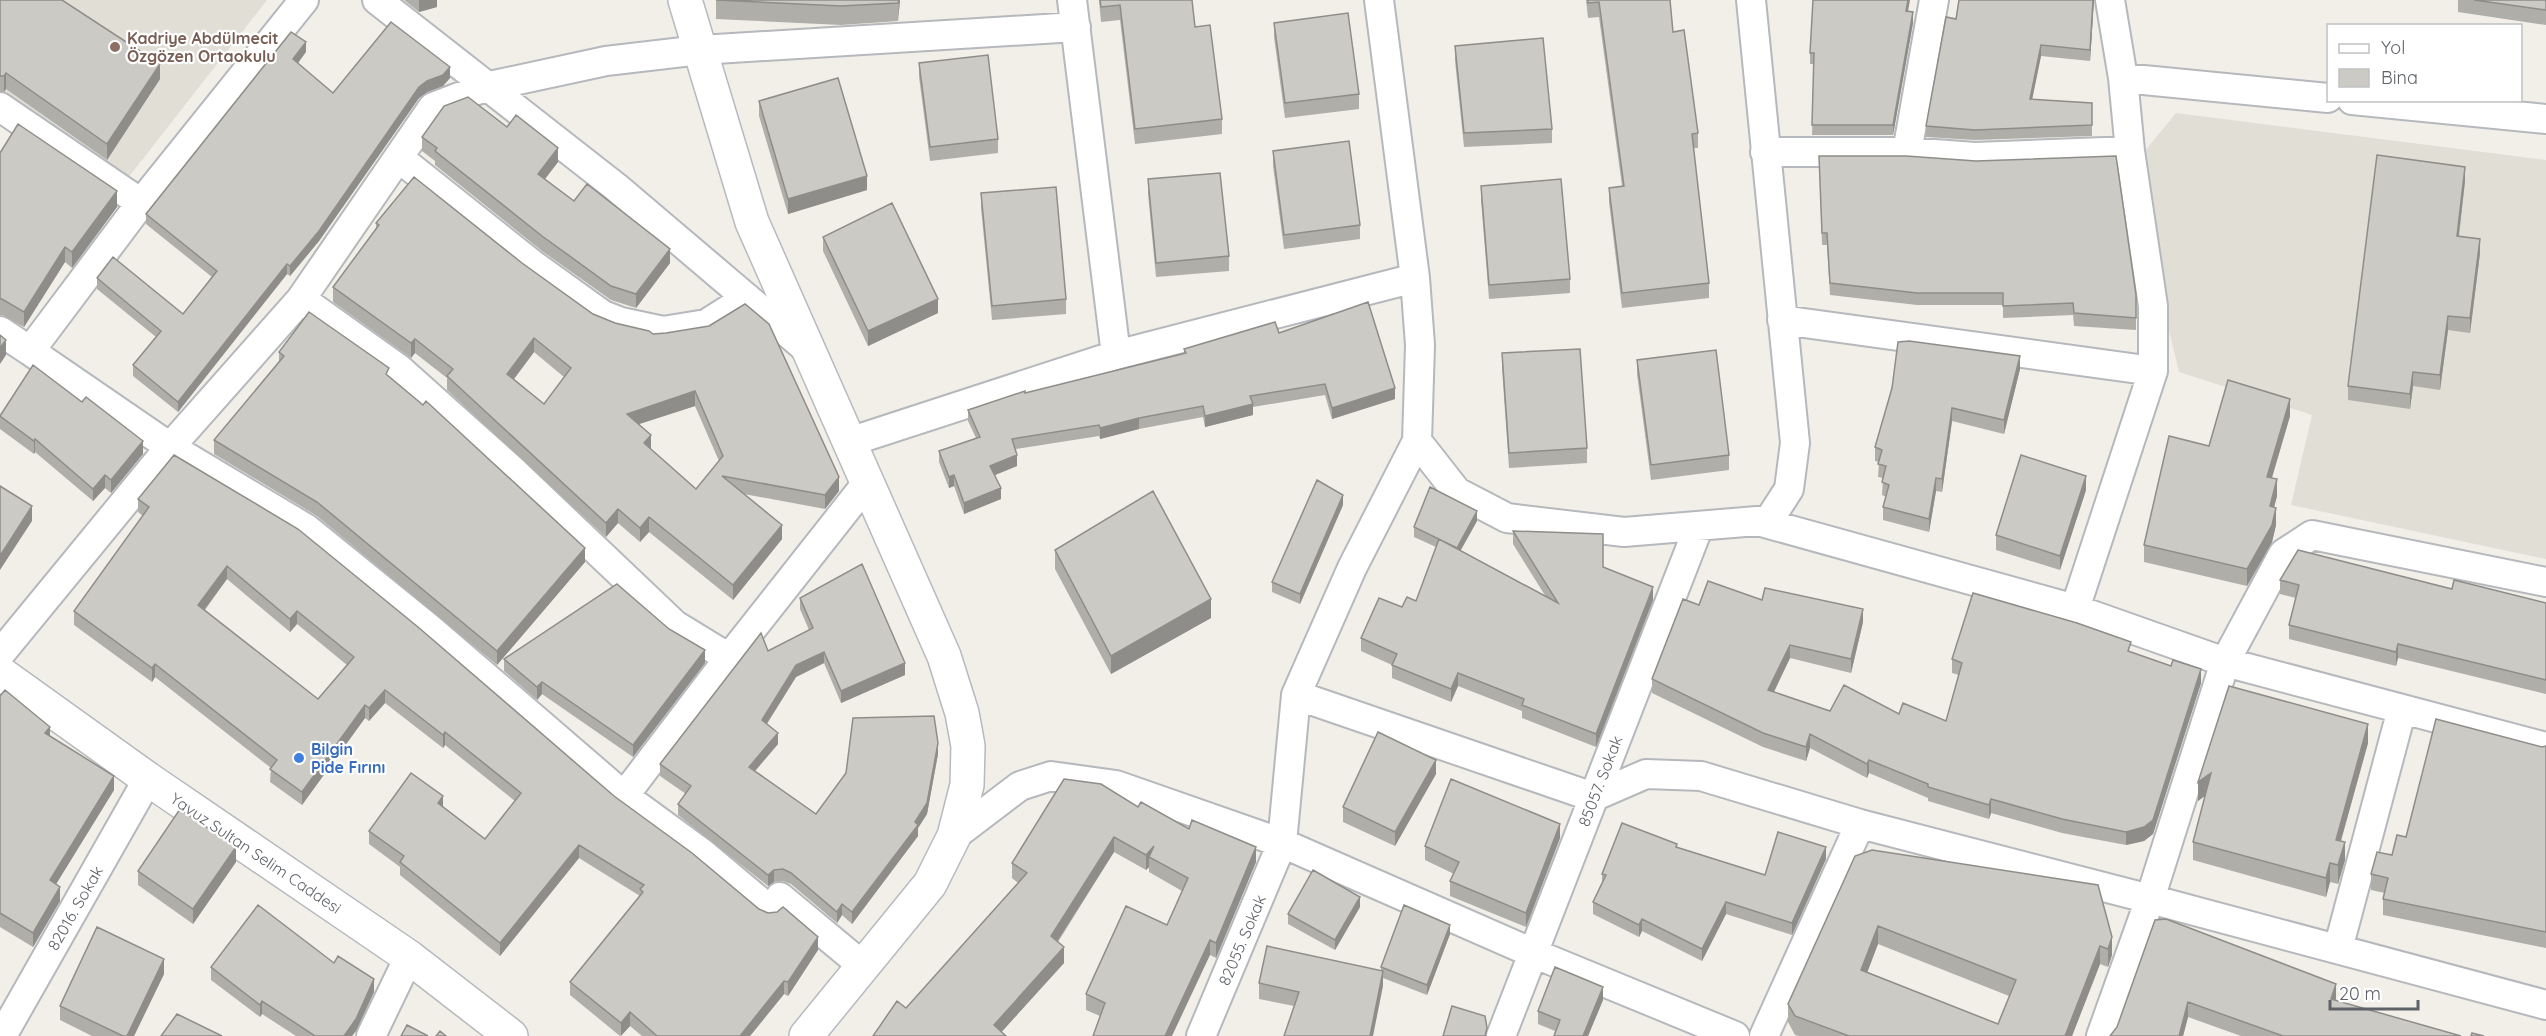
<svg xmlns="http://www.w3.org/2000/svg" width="2546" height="1036" viewBox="0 0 2546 1036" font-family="Quicksand,sans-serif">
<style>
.education{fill:#e1ded6}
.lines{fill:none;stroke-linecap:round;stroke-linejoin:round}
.minor-casing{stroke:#b5b8bc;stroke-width:32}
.tertiary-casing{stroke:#b5b8bc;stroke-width:36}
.secondary-casing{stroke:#b6babf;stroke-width:36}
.minor{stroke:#fff;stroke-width:28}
.tertiary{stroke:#fff;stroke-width:33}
.secondary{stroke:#fff;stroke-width:33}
.wall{fill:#afaea9;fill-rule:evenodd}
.shaded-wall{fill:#8f8d8a}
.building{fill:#cccac5;stroke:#8f8d8a;stroke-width:1.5;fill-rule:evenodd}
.education-dot{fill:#8d6e63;stroke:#fff;stroke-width:2}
.shop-dot{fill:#3f7fe0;stroke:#fff;stroke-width:2}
.labels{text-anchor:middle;stroke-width:4.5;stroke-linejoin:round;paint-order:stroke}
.education-label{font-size:16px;font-weight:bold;fill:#785e54;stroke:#fff;text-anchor:start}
.shop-label{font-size:16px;font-weight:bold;fill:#366cbe;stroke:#fff;text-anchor:start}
.street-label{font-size:16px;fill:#5f6368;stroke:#fff}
</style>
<rect width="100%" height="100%" fill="#f1efe8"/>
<!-- education -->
<path class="education" d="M0,0h267l-139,178 -128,-84z
M2176,113l370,47v399l-255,-54 21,-90 -133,-43 -49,-203z"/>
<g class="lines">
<defs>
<path id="minor" d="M377,0l239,187 192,163
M1072,0l44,355
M2123,78l205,20
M2352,100l194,19
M0,107l141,96
M1765,152h142l68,5 155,-6
M1907,152l27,-152
M399,158l133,106 71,51 18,7 42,9 43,-7 41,-26
M301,299l98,70 112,100 164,156 54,33 138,-175
M1782,320l371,51
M0,331l30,20 111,-148 163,-203
M30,351l140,96 137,82 122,99 195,168 78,57 68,57 10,-13 83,69
M1417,441l40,51 50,26 117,14 145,-12 20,-31 6,-46 -44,-443
M849,442l267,-87 299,-77
M1758,521l317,88 150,53 321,85
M2075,609l78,-238v-65l-23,-155 -7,-73 -13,-78
M0,654l170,-207 131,-148 132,-192 52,-20 121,-26 94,-11 376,-23
M1296,695l297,102 53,-23 55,2 159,48 290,75 396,106
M624,796l105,-138
M954,836l66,-50 31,-10 65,9 166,58 251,110 202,83
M2338,949l64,-240
M2,1036l146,-257
M371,1036l38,-79
M1201,1036l81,-193 14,-148 56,-127 65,-127 3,-96 -5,-67 -36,-278
M1501,1036l198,-510
M1764,1036l96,-212
M2101,1036l49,-137 75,-237 58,-108 29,-19 234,47"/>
<path id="tertiary" d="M0,673l148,106 261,178 102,79"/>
<path id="secondary" d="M685,0l67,222 192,434 18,57 6,33 -1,39 -13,51 -24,48 -124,152"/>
</defs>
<!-- minor casing -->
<use href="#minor" class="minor-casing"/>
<!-- tertiary casing -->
<use href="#tertiary" class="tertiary-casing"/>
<!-- secondary casing -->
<use href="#secondary" class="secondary-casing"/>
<!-- minor -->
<use href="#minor" class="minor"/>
<!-- tertiary -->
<use href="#tertiary" class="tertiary"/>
<!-- secondary -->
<use href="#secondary" class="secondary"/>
</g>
<!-- wall -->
<path class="wall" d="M0,0l160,79 -53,81 -101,-71 -2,3h-4z
M404,0h33v7l-18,5z
M716,0h184l-2,21 -57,4 -125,-6z
M1099,0h93l3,27 27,92v15l-87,10 -15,-124 -19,2z
M1586,0h84l3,32 25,101v15h-5l16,135v15l-87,10 -13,-106v-14l13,-2 -23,-169 -11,1z
M1959,0h135l-4,61 -49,-5 -9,43 60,4v33l-117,4 -49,-3v-11l30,-107z
M2458,0h88v25l-88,-13z
M1908,11l5,12 -20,112h-81l2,-71h-4v-11z
M1274,23l85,71v15l-74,9 -11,-81z
M1455,46l97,83v14l-88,4 -9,-86z
M306,52l-9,11 36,30 117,-15 -7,8 -16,6 -8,6 -100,143 -29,35 -3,-2 -109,138 -45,-36v-11l23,-28 -59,-48v-11l86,36 29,-37 -66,-53v-10z
M919,63l79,76v14l-68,8 -11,-84z
M759,101l108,89 -79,24 -29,-98z
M507,127l51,35 -13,17 29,22 96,62 -34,45 -25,-8 -69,-49 -107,-86v-4l-13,-10v-14z
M1273,151l87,74v14l-76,10 -11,-83z
M0,153l117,54 -45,61 -7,-6 -41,65 -22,-12h-2z
M1819,156l317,139v35l-62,-4 -1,-11 -70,3v-13h-86l-87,-10 -3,-50h-5z
M1148,179l81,77v15l-73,6 -8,-83z
M2465,181l-6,55 21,17 -10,80 -22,-3 -8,60 -27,-4 -3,23 -62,-9v-14z
M1481,186l89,93v14l-81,6 -8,-99z
M981,193l85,106v15l-74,6 -11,-112z
M376,223l146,40 317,228 -14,18 -81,-15 38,45 -49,61 -84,-68 -9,10 -22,-19 -12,14 -159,-147v-12l-32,-25 -4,5 -78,-56v-15l43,-59zM534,352l30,25 -20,27 -30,-25zM695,406l24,55 -23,28 -45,-40 -12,-25z
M823,237l115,76 -70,33 -45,-95z
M1279,333l116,66 -63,20 -7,-24 -72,12v8l-48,12 -2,-10 -64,12 -39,10 -1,-3 -83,13 1,17 -22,9 6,24 -37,15 -10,-28 -5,2 -10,-26v-11l37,-13 -8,-17v-11l57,-17 159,-39v-5z
M279,352l110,24 196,186 -88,103 -180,-149 -103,-62v-14l65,-78z
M1502,353l85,95v15l-78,5 -7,-100z
M1637,360l92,95v15l-78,10 -14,-106z
M2020,369l-16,65 -52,-13 -10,71 -6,-1 -7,41 -46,-12v-13l3,-10 -4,-2 1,-17 -5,-1 1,-15 -4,-1v-14z
M0,416l143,38 -32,39 -6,-5 -12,13 -58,-49 -1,2 -34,-25z
M2290,416l-18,62 5,18 -3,11 2,18 -4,17 -25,44 -103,-24v-17l65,-99z
M2086,490l-26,80 -64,-20v-15z
M138,499l476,297 145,113 59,41 -30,46 -4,-2 -34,42h-108l-12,-10 -10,10 -50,-41v-13l70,-86 -61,-38 -79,98 -100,-81v-8l-31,-23v-13l74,-24 42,32 30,-38 -70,-56 -2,3 -58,-45 -16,18 -4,-3 -63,87 -32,-23 1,-14 -116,-91 -3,5 -78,-57v-14l69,-95 -5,-4zM227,579l63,53 7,-8 50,41 -29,34 -113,-89z
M1343,505l-43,99 -28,-12v-10z
M1477,521l-17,30 86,46 -33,-53v-13l90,36 50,33 -57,147 -74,-29v-7l-64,-25 -7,16 -59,-24v-13l-31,-14v-13l41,-31 14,-6 20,-54 -22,-10v-10z
M1055,550l156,68 -100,56 -56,-105z
M2280,580l172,9 94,14v91l-148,-36 -2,8 -107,-27v-14l7,-27 -16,-4z
M800,598l105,77 -64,28 -17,-40 -28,14 -29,47 11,20 -23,27 61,43 122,-60 -11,60 -9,14v8l-66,88 -10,-9 -5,8 -46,-39 -8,-3 -9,1 -6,4 -90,-71v-11l8,-10 -26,-18v-12l108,-113 41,-21 -9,-21z
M1762,600l101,22 -12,51 -61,-15 -16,34 56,19 69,3 47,7 13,-46 -7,-2v-14l179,-7 70,31 -48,151 -9,7 -18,4 -64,-12 -71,-20 -2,6 -61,-18v-3l-59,-25 -2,5 -57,-30 -4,13 -43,-14 -111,-54v-14l47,-74z
M504,659l201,4 -72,94 -91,-63 -5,6 -33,-29z
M0,696l114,94 -58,94 4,17 -27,46 -33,-20z
M2368,743l-27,98 4,19 -7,24 -8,-2 -4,15 -133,-37v-18l12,-46 -7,5v-19z
M2546,746v202l-163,-33v-16l2,-6 -14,-3v-16l21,-19 14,-18 136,-90z
M1436,774l-41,72 -52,-24v-15z
M1138,807l51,22 67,33 -40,96 -6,-3 -110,61 -14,-6v-16l81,-69 15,-34 -33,-19v-5l-3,3 -32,-18 -56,90 6,21 -63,69 -95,-24 112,-125 -6,-5v-15z
M1560,838l-34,89 -76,-31v-15l4,-7 -29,-14v-14z
M1677,847l88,28 61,-16 -34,76 -66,-21 -24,47 -60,-30 -3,6 -46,-23v-12l9,-20v-8z
M1855,856l243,29 14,70 -4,12 -8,-3 -28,72h-273l-4,-1 -7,-13v-18zM1878,944l131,52 -11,28 -131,-52z
M236,862l-43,62 -55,-39v-14z
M1360,907l-25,43 -47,-26v-10z
M2155,920l181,79 -1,1 126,36h-220l-53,-19 -5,19h-73l7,-9z
M1450,934l-23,61 -44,-17v8l-89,20 -35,-7v-16l122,-13v-3z
M211,967l163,25 -22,44h-56l-34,-22 -2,3 -49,-37z
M164,974l-30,62h-42l-32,-16v-14z
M1603,1000l-15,36h-34l1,-5 -17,-7v-13z"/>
<!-- shaded-wall -->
<path class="shaded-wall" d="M419,0h18v7l-18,5z
M899,0h1l-2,21z
M1908,0h2l-4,22v-11z
M2093,0h1l-4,61v-11z
M1913,12v11l-20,112v-10z
M306,42v10l-13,18v-11z
M2041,45v11l-11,54v-11z
M160,64v15l-53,81v-16z
M450,67v11l-7,8 -16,6 -8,6 -100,143 -29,35v-10l129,-179 8,-6z
M6,73v16l-2,3v-16z
M558,148v14l-20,26v-14z
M2465,167v14l-8,69v-14z
M867,176v14l-79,24v-15z
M117,191v16l-45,61v-16z
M2480,239v14l-10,80v-15z
M65,247v15l-41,65v-15z
M670,249v14l-34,45v-14z
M287,264v10l-109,138v-10z
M938,299v14l-70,33v-15z
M2448,316v14l-8,60v-15z
M534,338v14l-27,36v-14z
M415,339v14l-4,5v-15z
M6,340v15l-6,9v-16z
M2020,356v13l-16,65v-14z
M2413,372v14l-3,23v-15z
M1395,388v11l-63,20v-11z
M695,391v15l-68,22v-14z
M2290,399v17l-23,78v-17z
M1253,404v11l-48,12v-11z
M1952,408v13l-10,71v-13z
M1139,418v11l-39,10v-11z
M651,435v14l-7,-6z
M35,439v13l-1,2v-13z
M143,441v13l-32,39v-13z
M1017,455v11l-27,11v-11z
M105,475v13l-12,13v-12z
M954,475v11l-5,2v-11z
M2086,476v14l-26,80v-14z
M839,477v14l-14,18v-14z
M1936,478v13l-7,41v-13z
M2277,479v17l-7,27v-17z
M1001,488v11l-37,15v-11z
M1343,495v10l-43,99v-10z
M32,506v15l-32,49v-14z
M2276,508v17l-4,17 -25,44v-17z
M618,509v14l-12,14v-14z
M1477,511v10l-20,36v-9z
M649,517v15l-9,10v-14z
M782,525v14l-49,61v-15z
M585,548v14l-88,103v-14z
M227,566v13l-29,39v-13z
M1653,587v13l-57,147v-13z
M1211,599v19l-100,56v-18z
M1863,609v13l-12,51v-14z
M297,611v13l-7,8v-13z
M2398,644v14l-2,8v-14z
M1790,645v13l-22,46v-14z
M705,650v13l-72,94v-12z
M824,652v11l-28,14 -34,54v-11l34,-55z
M905,663v12l-64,28v-12z
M155,664v13l-3,5v-14z
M2201,669v14l-48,151 -9,7 -18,4v-13z
M1458,673v13l-7,16v-13z
M542,682v12l-5,6v-13z
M385,690v13l-16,18v-13z
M365,705v13l-63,87v-13z
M2368,724v19l-32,115v-18z
M50,727v14l-5,-8z
M445,732v13l-2,3v-13z
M778,733v11l-29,34v-11z
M1810,734v14l-4,13v-14z
M938,743v11l-11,60 -9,14v8l-66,88v-12l63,-90z
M1436,760v14l-41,72v-14z
M1869,760v13l-2,5v-14z
M2211,773v18l-13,10v-19z
M114,776v14l-64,104v-14z
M443,796v13l-5,-6z
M1991,799v14l-2,6v-14z
M1560,824v14l-34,89v-14z
M1114,837v15l-63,99v-15z
M2345,842v18l-7,24v-19z
M579,845v13l-79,98v-13z
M1154,846l-5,11v10l-3,3v-15z
M236,847v15l-43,62v-15z
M1256,847v15l-40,96v-15z
M1826,847v12l-34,76v-12z
M2330,863v19l-4,15v-19z
M774,870v12l-6,4v-11z
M60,887v14l-27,46v-14z
M1360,897v10l-25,43v-10z
M1726,902v12l-24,47v-12z
M842,904v11l-5,8v-11z
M1642,919v12l-3,6v-12z
M1450,925v9l-23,61v-10z
M1878,926v18l-17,45v-19z
M818,937v13l-30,46v-14z
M2112,937v18l-4,12v-18z
M1210,940v15l-38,81h-7z
M2100,946v18l-28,72h-7z
M1064,947v16l-66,73 -4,-11z
M164,959v15l-30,62h-7z
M1383,971v15l-10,50h-3z
M374,979v13l-18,39 -4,5h-8z
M784,981v13l-34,42h-10z
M2336,984v15l-5,15v-15z
M1603,987v13l-15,36h-5z
M262,1001v13l-2,3v-12z
M2188,1002v15l-5,19h-4z
M630,1012v14l-9,10v-13z"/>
<!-- building -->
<path class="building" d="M0,0h62l98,64 -53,80 -101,-71 -2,3h-4z
M716,0h183l-1,3 -57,3z
M1100,0h92l3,27 15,-2 12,94 -87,10 -15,-124 -19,2z
M1588,0h82l3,32 11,-2 14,103 -6,1 17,149 -87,10 -13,-105 15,-2 -25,-184 -11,1z
M1813,0h95l-2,11 7,1 -20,113h-81l2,-72h-4z
M1959,0h134l-3,50 -49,-5 -11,54 62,4v22l-117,5 -49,-4 20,-109 10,2z
M2474,0h72v10z
M1348,13l11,81 -74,9 -11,-80z
M391,22l59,45 -7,8 -16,6 -8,6 -100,144 -29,35 -3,-2 -109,138 -45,-37 28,-34 -64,-53 16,-21 70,57 34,-43 -71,-57 145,-182 15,10 -13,17 40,34z
M1543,38l9,91 -88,4 -9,-87z
M988,55l10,84 -68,8 -11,-84z
M838,78l29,98 -79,23 -29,-98z
M468,97l39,30 9,-12 42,33 -20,26 36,27 13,-17 83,65 -34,45 -25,-8 -69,-50 -107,-85 2,-3 -15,-11 22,-31z
M18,124l99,67 -45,61 -7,-5 -41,65 -22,-13h-2v-146z
M1349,141l11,84 -76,10 -11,-84z
M2377,155l88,12 -8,69 23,3 -10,79 -22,-2 -8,59 -27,-3 -3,22 -62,-8z
M1819,156h87l70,5 140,-5 20,139v23l-62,-5 -1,-10 -70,3v-13h-86l-87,-10 -3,-50h-5z
M1220,173l9,83 -73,7 -8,-84z
M414,177l108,86 71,51 22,9 34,8 4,3 13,-1 43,-7 36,-22 24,20 70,153 -14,18 -103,-19 60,49 -49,60 -84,-68 -9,11 -22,-19 -12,14 -159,-147 6,-7 -38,-30 -4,4 -78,-56 46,-62 -3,-2zM534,338l37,30 -27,36 -37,-30zM695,391l28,65 -27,33 -52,-46 7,-8 -24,-21z
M1561,179l9,100 -81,6 -8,-99z
M1056,187l10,112 -74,7 -11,-113z
M892,203l46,96 -70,32 -45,-94z
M1368,302l27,86 -63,20 -7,-24 -75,12 3,8 -48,12 -2,-10 -64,12 -39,10 -1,-3 -87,14 5,16 -27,11 11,22 -37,15 -10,-28 -5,2 -10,-26 41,-14 -12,-27 57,-19v2l161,-40 -2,-4 91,-27 4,11z
M309,312l80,56 -3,6 37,31 3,-4 159,147 -88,103 -180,-149 -103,-62 70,-84 -5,-4z
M0,335l6,5 -6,8z
M1909,341l111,15 -16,64 -52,-12 -10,71 -6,-1 -7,41 -46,-12 6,-22 -7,-3 4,-16 -8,-2 4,-14 -7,-3 17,-59 6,-46z
M1580,349l7,99 -78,5 -7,-100z
M1716,350l13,105 -78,10 -14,-105z
M33,365l49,37 4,-5 57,44 -32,39 -6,-5 -12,14 -58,-50 -1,2 -34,-25z
M2228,380l62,19 -23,78 10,2 -7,27 6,2 -4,17 -25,44 -103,-24 25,-109 40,10z
M174,455l124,74 120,98 196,169 78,57 67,56 9,4 9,-1 6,-5 35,30 -30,45 -4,-1 -44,55h-83l-27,-24 -9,11 -51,-41 73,-90 -3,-3 4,-4 -65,-40 -79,98 -100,-81 4,-6 -35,-25 42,-58 32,23 -5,7 47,36 36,-46 -76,-61 -2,3 -58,-45 -16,18 -4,-3 -63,87 -32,-23 7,-9 -122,-96 -3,4 -78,-57 75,-104 -11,-8zM227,566l63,53 7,-8 57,46 -36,42 -120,-94z
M2021,455l65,21 -26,80 -64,-21z
M1317,480l26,15 -43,99 -28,-12z
M0,486l32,20 -32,50z
M1430,487l47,24 -20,37 -43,-21z
M1153,491l58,108 -100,57 -56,-106z
M1513,531l90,3v33l50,20 -57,147 -74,-29 2,-6 -66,-26 -7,16 -59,-24 5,-11 -36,-16 18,-40 23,9 5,-10 9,4 23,-62 119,64z
M2298,550l154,39 2,-9 92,23v77l-148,-36 -2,8 -107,-27 10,-40 -19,-5z
M862,564l43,99 -64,28 -17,-39 -28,13 -34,55 16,13 -29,34 67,47 30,-41 7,-55 81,-2 4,27 -11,60 -12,19 3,3 -66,87 -10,-8 -5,8 -46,-39 -8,-4 -9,1 -6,5 -90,-71 13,-18 -31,-22 101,-131 7,18 45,-23 -13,-30z
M1708,581l54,19 3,-12 98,21 -12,50 -61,-14 -22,45 62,21 14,-26 55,29 4,-11 43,18 16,-58 -10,-4 21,-66 104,30 54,19 -3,9 43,15 2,-6 28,9 -48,151 -9,7 -18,5 -64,-13 -71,-20 -2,6 -61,-18v-3l-59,-24 -2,4 -57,-30 -4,13 -43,-14 -111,-54 31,-80 16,6z
M617,584l52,45 36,21 -72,95 -91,-63 -5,5 -33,-28z
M2229,686l139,38 -32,116 9,2 -7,23 -8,-2 -4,15 -133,-36 18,-69 -13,9z
M5,690l45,37 -5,6 69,43 -64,104 10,7 -27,46 -33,-20v-217z
M2436,719l106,28 4,-1v186l-163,-33 5,-21 -17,-4 6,-22 15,3 5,-20 9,2z
M1378,732l58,28 -41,72 -52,-25z
M1064,779l37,5 37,23 3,-5 48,27 3,-9 64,27 -40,96 -6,-3 -45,96h-72l12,-33 -19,-9 40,-88 41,19 21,-47 -39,-21 5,-11 -8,9 -32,-18 -63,99 13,11 -70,78 12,11h-133l24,-35 9,7 121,-135 -15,-10z
M1451,779l109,45 -34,89 -76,-32 9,-19 -34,-16z
M180,809l56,38 -43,62 -55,-38z
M1622,823l55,21 -1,3 89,28 13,-43 48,15 -34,76 -66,-21 -24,47 -60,-30 -3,6 -46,-23 13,-27 -4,-1z
M1872,850l226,35 14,52 -4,12 -8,-3 -35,90h-216l-54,-20 -7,-12 67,-148zM1878,926l138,54 -18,44 -137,-54z
M1313,870l47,27 -25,43 -47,-26z
M258,905l76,58 4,-7 36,23 -18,40 -12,17h-29l-53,-35 -2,4 -49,-38z
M1404,905l46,20 -23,60 -46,-18z
M2166,919l170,65 -5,15 130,37h-178l-95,-34 -9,34h-69l7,-9 38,-107z
M97,927l67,32 -37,77h-4l-63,-30z
M1267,946l116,25 -13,65h-86l15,-44 -40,-9z
M1555,967l48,20 -20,49h-29l6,-16 -22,-9z
M1452,1006l33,10 2,12 -2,8h-42z
M177,1014l45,22h-61z
M407,1025l21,11h-27z
M440,1031l6,5h-10z
M2472,1033l12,3h-13z"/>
<!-- markers -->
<circle class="education-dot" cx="115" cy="47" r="6"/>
<circle class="shop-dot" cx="299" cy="758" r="6"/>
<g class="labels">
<!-- education labels -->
<g class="education-label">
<text x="127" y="44">Kadriye Abdülmecit<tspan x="127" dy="18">Özgözen Ortaokulu</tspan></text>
</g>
<!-- shop labels -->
<g class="shop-label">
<text x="311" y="755">Bilgin<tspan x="311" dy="18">Pide Fırını</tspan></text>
</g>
<!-- street labels -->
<g class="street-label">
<text transform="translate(1600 781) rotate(-69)" y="6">85057. Sokak</text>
<text transform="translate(256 853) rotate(34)" y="6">Yavuz Sultan Selim Caddesi</text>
<text transform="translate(75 908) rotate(-60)" y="6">82016. Sokak</text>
<text transform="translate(1242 940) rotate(-67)" y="6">82055. Sokak</text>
</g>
</g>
<!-- legend -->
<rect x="2327" y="24" width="195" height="78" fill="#ffffff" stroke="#bfc1c3" stroke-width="1.5"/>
<rect x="2339" y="44" width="30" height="9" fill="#ffffff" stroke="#bfc1c3" stroke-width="1.5"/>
<text x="2381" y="54" font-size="18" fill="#5f6368">Yol</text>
<rect x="2339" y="69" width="30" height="18" fill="#cccac5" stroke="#bfc1c3" stroke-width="1.5"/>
<text x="2381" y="84" font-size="18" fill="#5f6368">Bina</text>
<!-- scale -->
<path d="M2330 1000v9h88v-9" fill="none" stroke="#5f6368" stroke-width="3"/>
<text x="2339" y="1000" font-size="18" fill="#5f6368" stroke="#ffffff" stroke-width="4.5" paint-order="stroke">20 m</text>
</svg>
